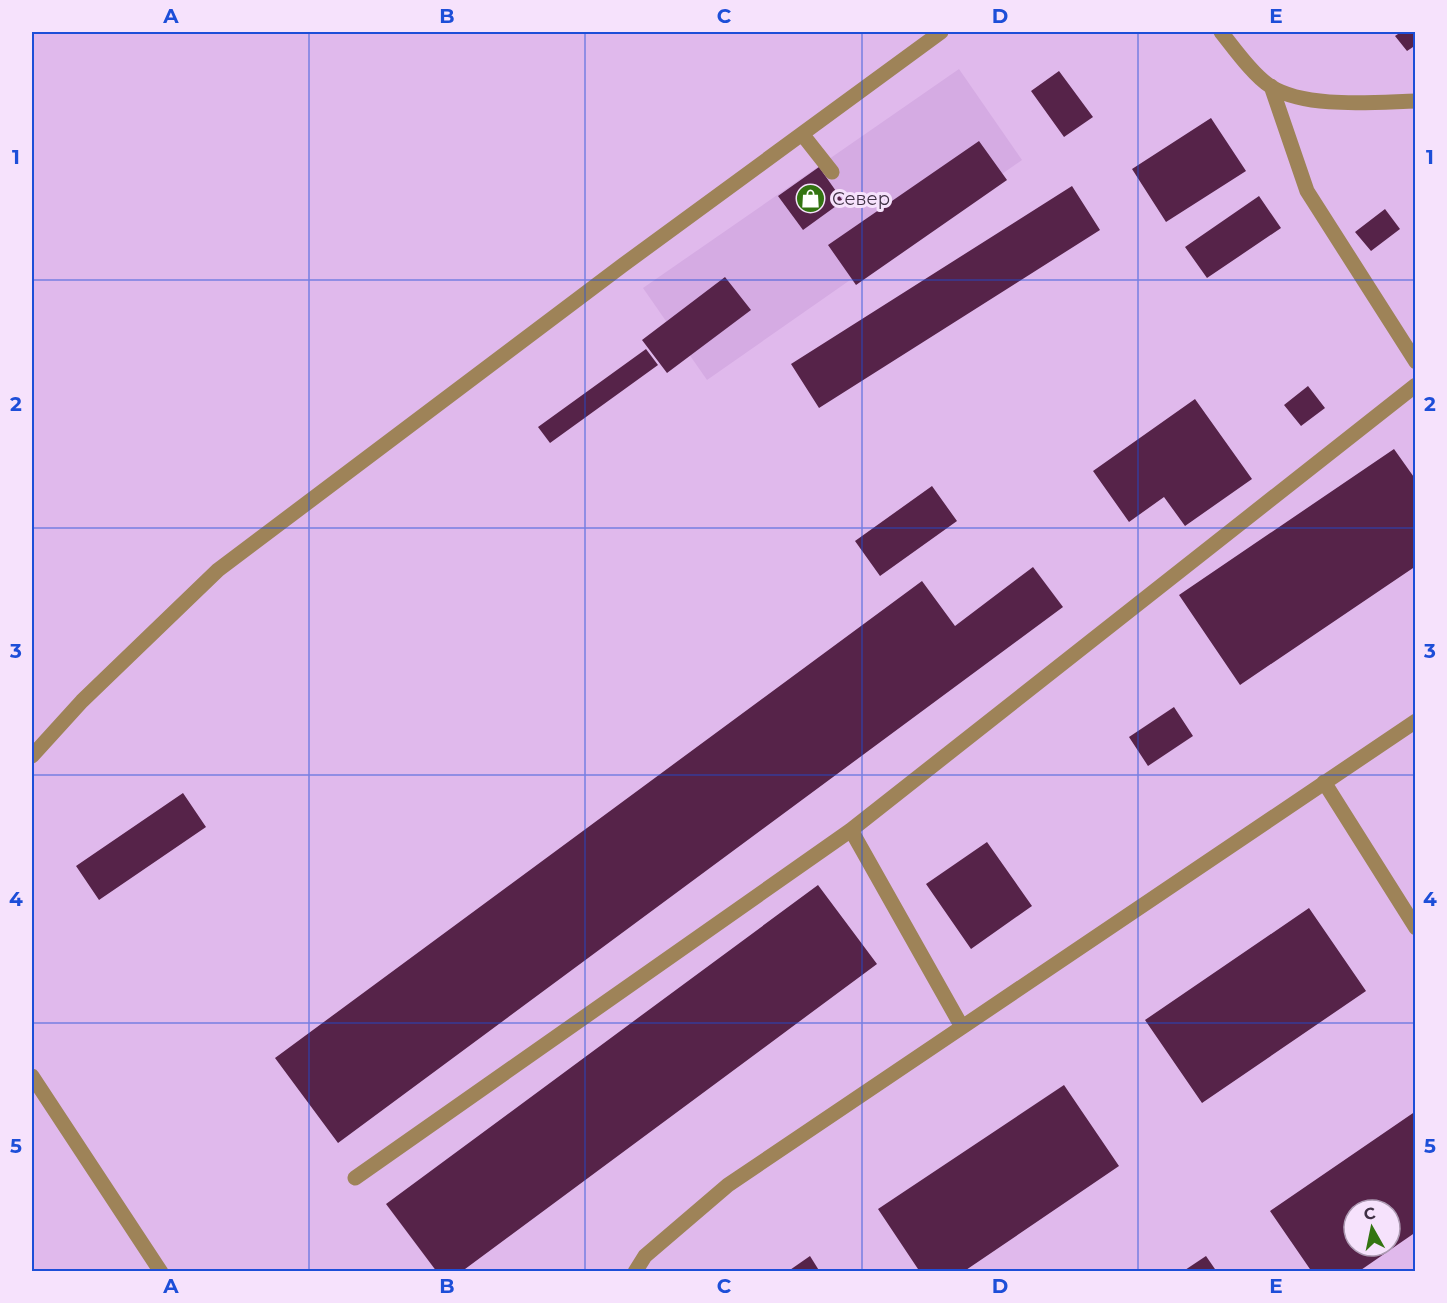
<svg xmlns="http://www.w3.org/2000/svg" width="1447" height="1303" viewBox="0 0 1447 1303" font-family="Montserrat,sans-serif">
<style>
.built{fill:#d5abe3}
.building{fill:#562349;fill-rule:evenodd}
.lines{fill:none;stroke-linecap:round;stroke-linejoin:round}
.minor{stroke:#9e8358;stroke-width:15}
.grid{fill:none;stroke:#1d4ed8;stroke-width:1.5;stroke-opacity:0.55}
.labels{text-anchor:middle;stroke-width:6;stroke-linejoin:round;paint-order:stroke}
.poi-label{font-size:18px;fill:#403145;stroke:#f6e2fc;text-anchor:start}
.neatline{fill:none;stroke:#1d4ed8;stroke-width:2}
.grid-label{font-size:20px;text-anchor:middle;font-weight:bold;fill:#1d4ed8}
</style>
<rect width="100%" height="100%" fill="#e0b9ec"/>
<!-- built -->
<path class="built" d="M959,69l63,91 -315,220 -64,-92z"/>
<!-- building -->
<path class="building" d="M1401,32h11l4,3v10l-9,6 -12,-15z
M1059,71l34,46 -29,20 -33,-46z
M1211,118l35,53 -80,51 -34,-53z
M979,141l28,39 -151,105 -28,-40z
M819,167l24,34 -40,29 -25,-34z
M1072,186l28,44 -281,178 -28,-44z
M1259,196l22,32 -74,50 -22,-31z
M1385,209l15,20 -29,22 -16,-19z
M725,277l26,33 -84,63 -25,-33z
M646,349l12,16 -108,78 -12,-16z
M1308,386l17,22 -24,18 -17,-21z
M1195,399l57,80 -67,47 -21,-29 -35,25 -36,-51z
M1394,449l22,31v86l-176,119 -61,-90z
M932,486l25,35 -77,55 -25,-35z
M1033,567l30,40 -725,536 -63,-85 647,-477 33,45z
M1174,707l19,29 -45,30 -19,-29z
M183,793l23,34 -107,73 -23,-34z
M987,842l45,64 -61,43 -45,-65z
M818,885l59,79 -416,308h-24l-51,-68z
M1309,908l57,83 -164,112 -57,-83z
M1064,1085l55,81 -156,106h-43l-42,-63z
M1416,1111v121l-58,40h-46l-42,-61zM1354,1210h36v36h-36z
M810,1256l10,16h-33z
M1206,1256l11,16h-35z"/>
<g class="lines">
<!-- minor -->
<path class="minor" d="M1221,32c13,16 32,43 49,54 35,23 105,16 146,15
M1271,86l36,105 109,171
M802,134l30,38
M32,756l50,-55 136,-131 405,-305 318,-233
M1324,782l92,146
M851,830l111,197
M32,1076l129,196
M355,1178l496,-348 565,-445
M635,1272l10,-16 83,-71 688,-464"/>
</g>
<!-- grid -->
<path class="grid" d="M309,32v1240M585,32v1240M862,32v1240M1138,32v1240M32,280h1384M32,528h1384M32,775h1384M32,1023h1384"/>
<!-- icons -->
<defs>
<symbol id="shop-disc" viewBox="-11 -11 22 22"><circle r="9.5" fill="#337411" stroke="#f6e2fc"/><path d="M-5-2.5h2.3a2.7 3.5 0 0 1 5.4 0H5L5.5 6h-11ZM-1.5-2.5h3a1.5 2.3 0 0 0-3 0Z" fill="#fff"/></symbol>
</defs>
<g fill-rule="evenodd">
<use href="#shop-disc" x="794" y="182" width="33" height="33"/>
</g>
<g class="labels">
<!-- poi labels -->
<g class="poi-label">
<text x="832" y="205">Север</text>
</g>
</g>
<!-- border -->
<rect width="1447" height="1303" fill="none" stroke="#f6e2fc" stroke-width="66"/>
<!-- north arrow -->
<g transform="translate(1372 1228) rotate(351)"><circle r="28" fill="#f6e2fc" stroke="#ad9bb3" stroke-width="1.5"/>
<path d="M0-4.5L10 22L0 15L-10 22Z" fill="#337411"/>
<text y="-9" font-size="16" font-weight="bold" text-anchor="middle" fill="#403145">С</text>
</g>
<rect x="33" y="33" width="1381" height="1237" class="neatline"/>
<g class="grid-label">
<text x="171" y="23">A</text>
<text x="447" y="23">B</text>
<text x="724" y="23">C</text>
<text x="1000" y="23">D</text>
<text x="1276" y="23">E</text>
<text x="16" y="164">1</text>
<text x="1430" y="164">1</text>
<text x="16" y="411">2</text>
<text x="1430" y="411">2</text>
<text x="16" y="658">3</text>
<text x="1430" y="658">3</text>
<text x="16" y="906">4</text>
<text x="1430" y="906">4</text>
<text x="16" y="1153">5</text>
<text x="1430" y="1153">5</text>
<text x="171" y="1293">A</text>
<text x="447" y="1293">B</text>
<text x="724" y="1293">C</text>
<text x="1000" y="1293">D</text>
<text x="1276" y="1293">E</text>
</g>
</svg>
